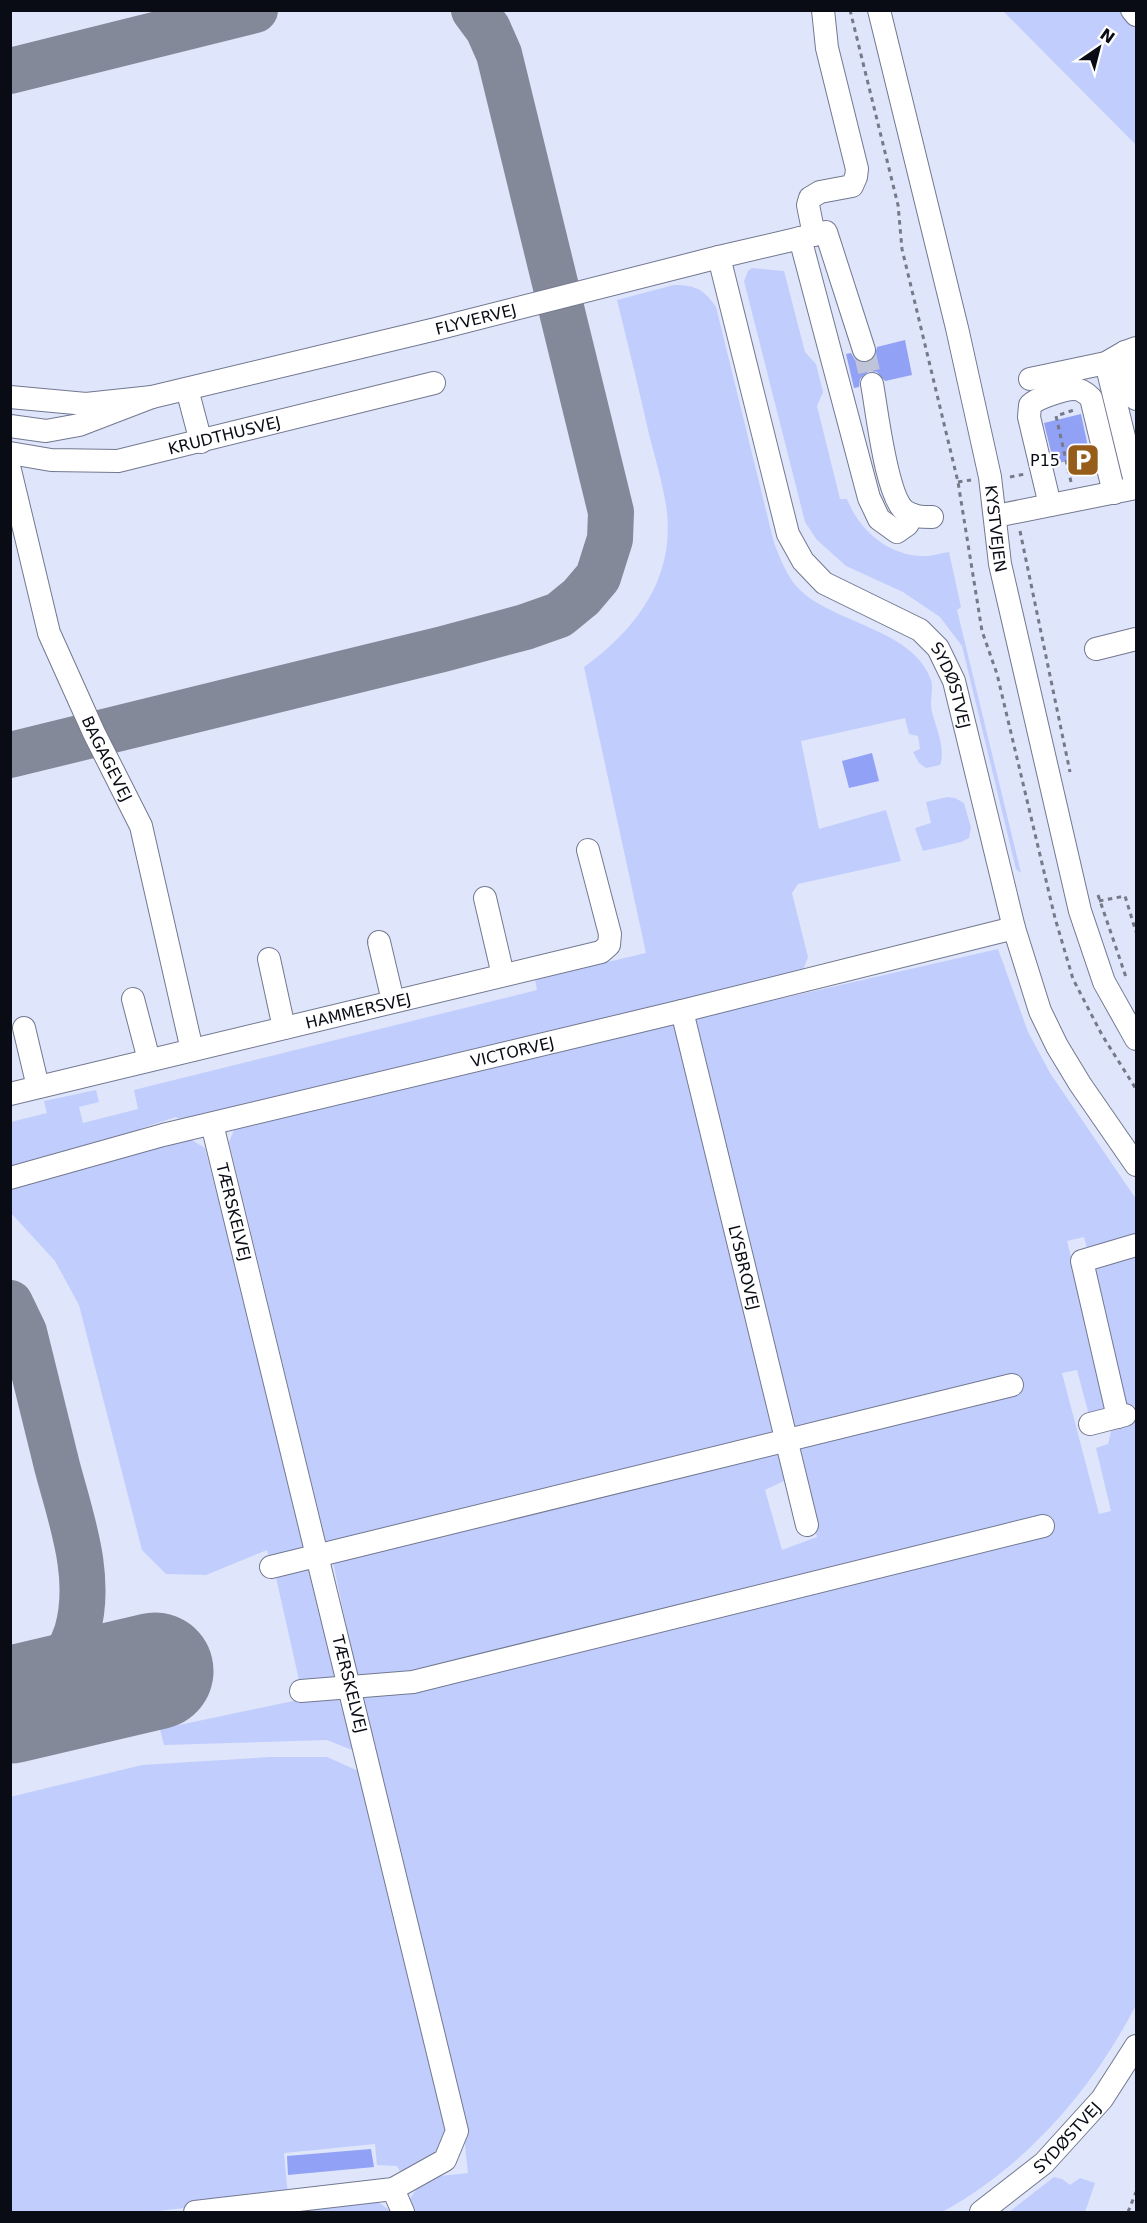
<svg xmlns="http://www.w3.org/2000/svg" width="1147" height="2223" viewBox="0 0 1147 2223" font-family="'DejaVu Sans',sans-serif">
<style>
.green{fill:#c1cdfd}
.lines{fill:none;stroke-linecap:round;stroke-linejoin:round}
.taxiway{stroke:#848999;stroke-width:46}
.runway{stroke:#848999;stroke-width:117}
.building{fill:#91a1f6}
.minor-tunnel{stroke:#bfc4d8;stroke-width:22;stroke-dasharray:22 11;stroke-linecap:butt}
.minor-casing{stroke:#727890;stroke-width:24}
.path{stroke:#757988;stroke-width:3;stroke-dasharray:4.5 4.5;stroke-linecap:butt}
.minor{stroke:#fff;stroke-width:22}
.labels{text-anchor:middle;stroke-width:4.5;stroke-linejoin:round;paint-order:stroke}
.street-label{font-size:16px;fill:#0a0c15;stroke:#fff}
.poi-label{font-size:16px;fill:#0a0c15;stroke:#fff;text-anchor:end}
</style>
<rect width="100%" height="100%" fill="#dfe5fa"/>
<!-- green -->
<path class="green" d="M1003,11h119l14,14v120z
M752,268l32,3 21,81 11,12 7,28 -6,14 23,93h7c12,31 41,56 74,57 9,1 20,-3 28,-4l12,55 -4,3 64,263 -5,-4 -54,-223 -22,-29 -37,-25 -57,-26 -29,-26 -12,-18 -61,-241 4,-10z
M674,285c21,0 30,4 42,22l58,236c7,17 13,35 27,48 36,33 113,39 130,89 3,9 -2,21 1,32 4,16 14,37 8,53l-14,3 -7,-5 -6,-11 7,-3 -2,-13 -9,-2 -4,-16 -104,23 18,88 67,-19 15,51 -103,23 -6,9 16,64 -6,15 -617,150 -9,-5 -34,11 -8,9 -123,34v-49l36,-9 -3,-12 52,-11 3,12 -20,5 4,16 55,-14 -4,-19 403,-100 -2,-11 111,-26 -62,-286c54,-39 93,-92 82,-162 -4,-24 -11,-48 -17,-71 -10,-45 -21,-89 -32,-134z
M947,797l8,1 9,5 7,25 -2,10 -8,4 -38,9 -8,-23 16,-5 -5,-21z
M998,949l30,83 22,41 86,126v39l-49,10 -3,-11 -17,4 44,172 -21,6 -13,-49 -15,3 37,141 12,-3 -15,-63 12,-4 4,-16 24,-7v584c-43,84 -111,162 -194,207h-530l-3,-12 11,-16 20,-8 28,-3 -6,-57 -9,-48 -20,-72 -72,-303 55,-19 -59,4 -24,-116 451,-112 4,29 -23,11 17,60 35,-13 -26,-103 -95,-416z
M678,1020l101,415 -452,112 -98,-405 5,-12z
M190,1139l15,9 102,402 -37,9 -3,-9 -61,25 -40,-1 -24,-24 -63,-245 -24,-44 -44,-48 -1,-30z
M1136,1252v154l-11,3 -34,-144z
M309,1563l29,116 -39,1 -24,-107z
M345,1695l12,57 -30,-12 -163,5 -4,-16 138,-29z
M270,1757h57l38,17 82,326 -2,43 -18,20 -27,8 -3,-5 -20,-1 -2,-21 -91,9 4,43 -139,16h-138l-1,-415 132,-32z
M1054,2177l8,2 8,6 10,-7 15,5 -10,29h-76z
M374,2199l18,13h-130z"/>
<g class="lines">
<!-- taxiway -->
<path class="taxiway" d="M10,71l245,-61
M10,755l433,-106 82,-22 34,-12 22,-18 17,-20 12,-38 1,-27 -112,-458 -11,-25 -14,-19
M10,1303l14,29c11,45 22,89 33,134 14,53 36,111 20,166 -11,35 -37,53 -66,73"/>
<!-- runway -->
<path class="runway" d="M10,1705l145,-34"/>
</g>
<!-- building -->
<path class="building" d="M905,340l7,35 -27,6 -8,-9 -8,-1 -9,8 -1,8 -5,1 -8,-34 5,-1 4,7 13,3 6,-4 3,-12z
M1081,414l9,42 -36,8 -10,-41z
M872,753l7,28 -30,7 -7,-27z
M371,2149l3,18 -86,8 -1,-19z"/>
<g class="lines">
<!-- minor-tunnel -->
<path class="minor-tunnel" d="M864,350l8,34"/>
<defs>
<g id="minor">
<path id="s1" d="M879,10l78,318 33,149 10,87 80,347 24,71 32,57"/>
<path d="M1132,10l4,5"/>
<path d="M814,235l-6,-30 2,-7 10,-6 32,-6 4,-9 1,-8 -30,-121 -4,-38"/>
<path d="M800,238l69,260 10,21 18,13 10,-7 6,-10"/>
<path id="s2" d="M719,257l69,277 15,27 21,22 96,47 18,18 16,33 60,247 26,83 17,35 23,38 56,81"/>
<path d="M1125,352l11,47"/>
<path d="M1106,363l30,123"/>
<path d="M1030,379l76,-16 19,-11 11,-4"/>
<path d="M872,384c5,26 14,112 33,127 9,6 17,6 27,6"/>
<path d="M187,389l14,53"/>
<path d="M10,397l76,7 66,-7 -73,28 -33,6 -36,-5"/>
<path id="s3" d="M152,397l284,-68 283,-72 107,-25 38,118"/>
<path id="s4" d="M10,453l41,7 67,1 316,-78"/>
<path id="s5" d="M10,470l39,163 45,100 47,93 51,224"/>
<path d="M1050,505l-21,-88 1,-12c7,-7 34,-16 44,-16 6,0 13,5 17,9l23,95"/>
<path d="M996,516l140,-28"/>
<path d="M1096,649l40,-10"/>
<path d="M485,898l18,77"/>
<path d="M379,942l14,59"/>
<path d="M269,959l15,69"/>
<path d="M133,999l16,61"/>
<path id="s6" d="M682,1011l125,514"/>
<path d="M24,1028l14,59"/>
<path id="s7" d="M10,1094l591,-142 8,-7 1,-11 -22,-84"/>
<path id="s8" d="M10,1178l153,-43 519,-124 332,-83"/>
<path d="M1118,1417l-36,-156 54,-16"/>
<path d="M1090,1424l35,-9"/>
<path d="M271,1567l741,-182"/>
<path d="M301,1691l112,-9 630,-156"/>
<path d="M393,2189l10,23"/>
<path d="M195,2212l198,-23 52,-29 12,-29 -245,-1007"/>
<path id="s9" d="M981,2212l63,-49 58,-64 34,-53"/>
</g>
</defs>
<!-- minor casing -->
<use href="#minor" class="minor-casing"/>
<!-- path -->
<path class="path" d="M850,10l48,195 4,44 56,233 24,149 15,43 58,244 18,61 29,56 34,54
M1010,477l15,-3
M958,482l13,-2
M1071,482l-15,-66 18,-6
M1020,531l50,241
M1098,895l29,85
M1099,901l26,-5 11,36
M1128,2212l8,-20"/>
<!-- minor -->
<use href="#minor" class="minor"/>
</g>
<!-- icons -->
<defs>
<symbol id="parking-square" viewBox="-11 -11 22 22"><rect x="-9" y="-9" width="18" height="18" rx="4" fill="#965d1a" stroke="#fff"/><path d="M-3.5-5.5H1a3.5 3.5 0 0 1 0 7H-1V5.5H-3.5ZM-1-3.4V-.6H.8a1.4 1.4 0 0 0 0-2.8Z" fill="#fff"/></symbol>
</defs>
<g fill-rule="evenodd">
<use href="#parking-square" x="1064" y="441" width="38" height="38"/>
</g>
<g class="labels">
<!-- street labels -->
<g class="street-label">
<text dy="6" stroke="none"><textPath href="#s3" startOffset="333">FLYVERVEJ</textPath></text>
<text dy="6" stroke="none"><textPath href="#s4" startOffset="218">KRUDTHUSVEJ</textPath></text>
<text dy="6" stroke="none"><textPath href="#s1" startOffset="532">KYSTVEJEN</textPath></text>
<text dy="6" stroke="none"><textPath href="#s2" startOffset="519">SYDØSTVEJ</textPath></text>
<text dy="6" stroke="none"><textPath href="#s5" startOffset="306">BAGAGEVEJ</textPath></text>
<text dy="6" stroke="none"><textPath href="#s7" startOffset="358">HAMMERSVEJ</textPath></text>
<text dy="6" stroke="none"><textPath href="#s8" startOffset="518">VICTORVEJ</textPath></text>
<text transform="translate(234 1212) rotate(76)" y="6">TÆRSKELVEJ</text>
<text dy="6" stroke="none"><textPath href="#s6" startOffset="264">LYSBROVEJ</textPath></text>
<text transform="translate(350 1684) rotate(76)" y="6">TÆRSKELVEJ</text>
<text dy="6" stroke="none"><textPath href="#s9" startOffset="114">SYDØSTVEJ</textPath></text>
</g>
<!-- poi labels -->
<g class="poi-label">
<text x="1060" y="466">P15</text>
</g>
</g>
<!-- border -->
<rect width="1147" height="2223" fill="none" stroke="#0a0c15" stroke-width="24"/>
<!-- north arrow -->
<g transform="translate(1099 48) rotate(35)" stroke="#ffffff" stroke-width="4.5" paint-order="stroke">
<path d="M0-4.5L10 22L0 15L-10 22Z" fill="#0a0c15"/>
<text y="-9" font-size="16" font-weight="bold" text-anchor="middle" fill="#0a0c15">N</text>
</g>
</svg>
